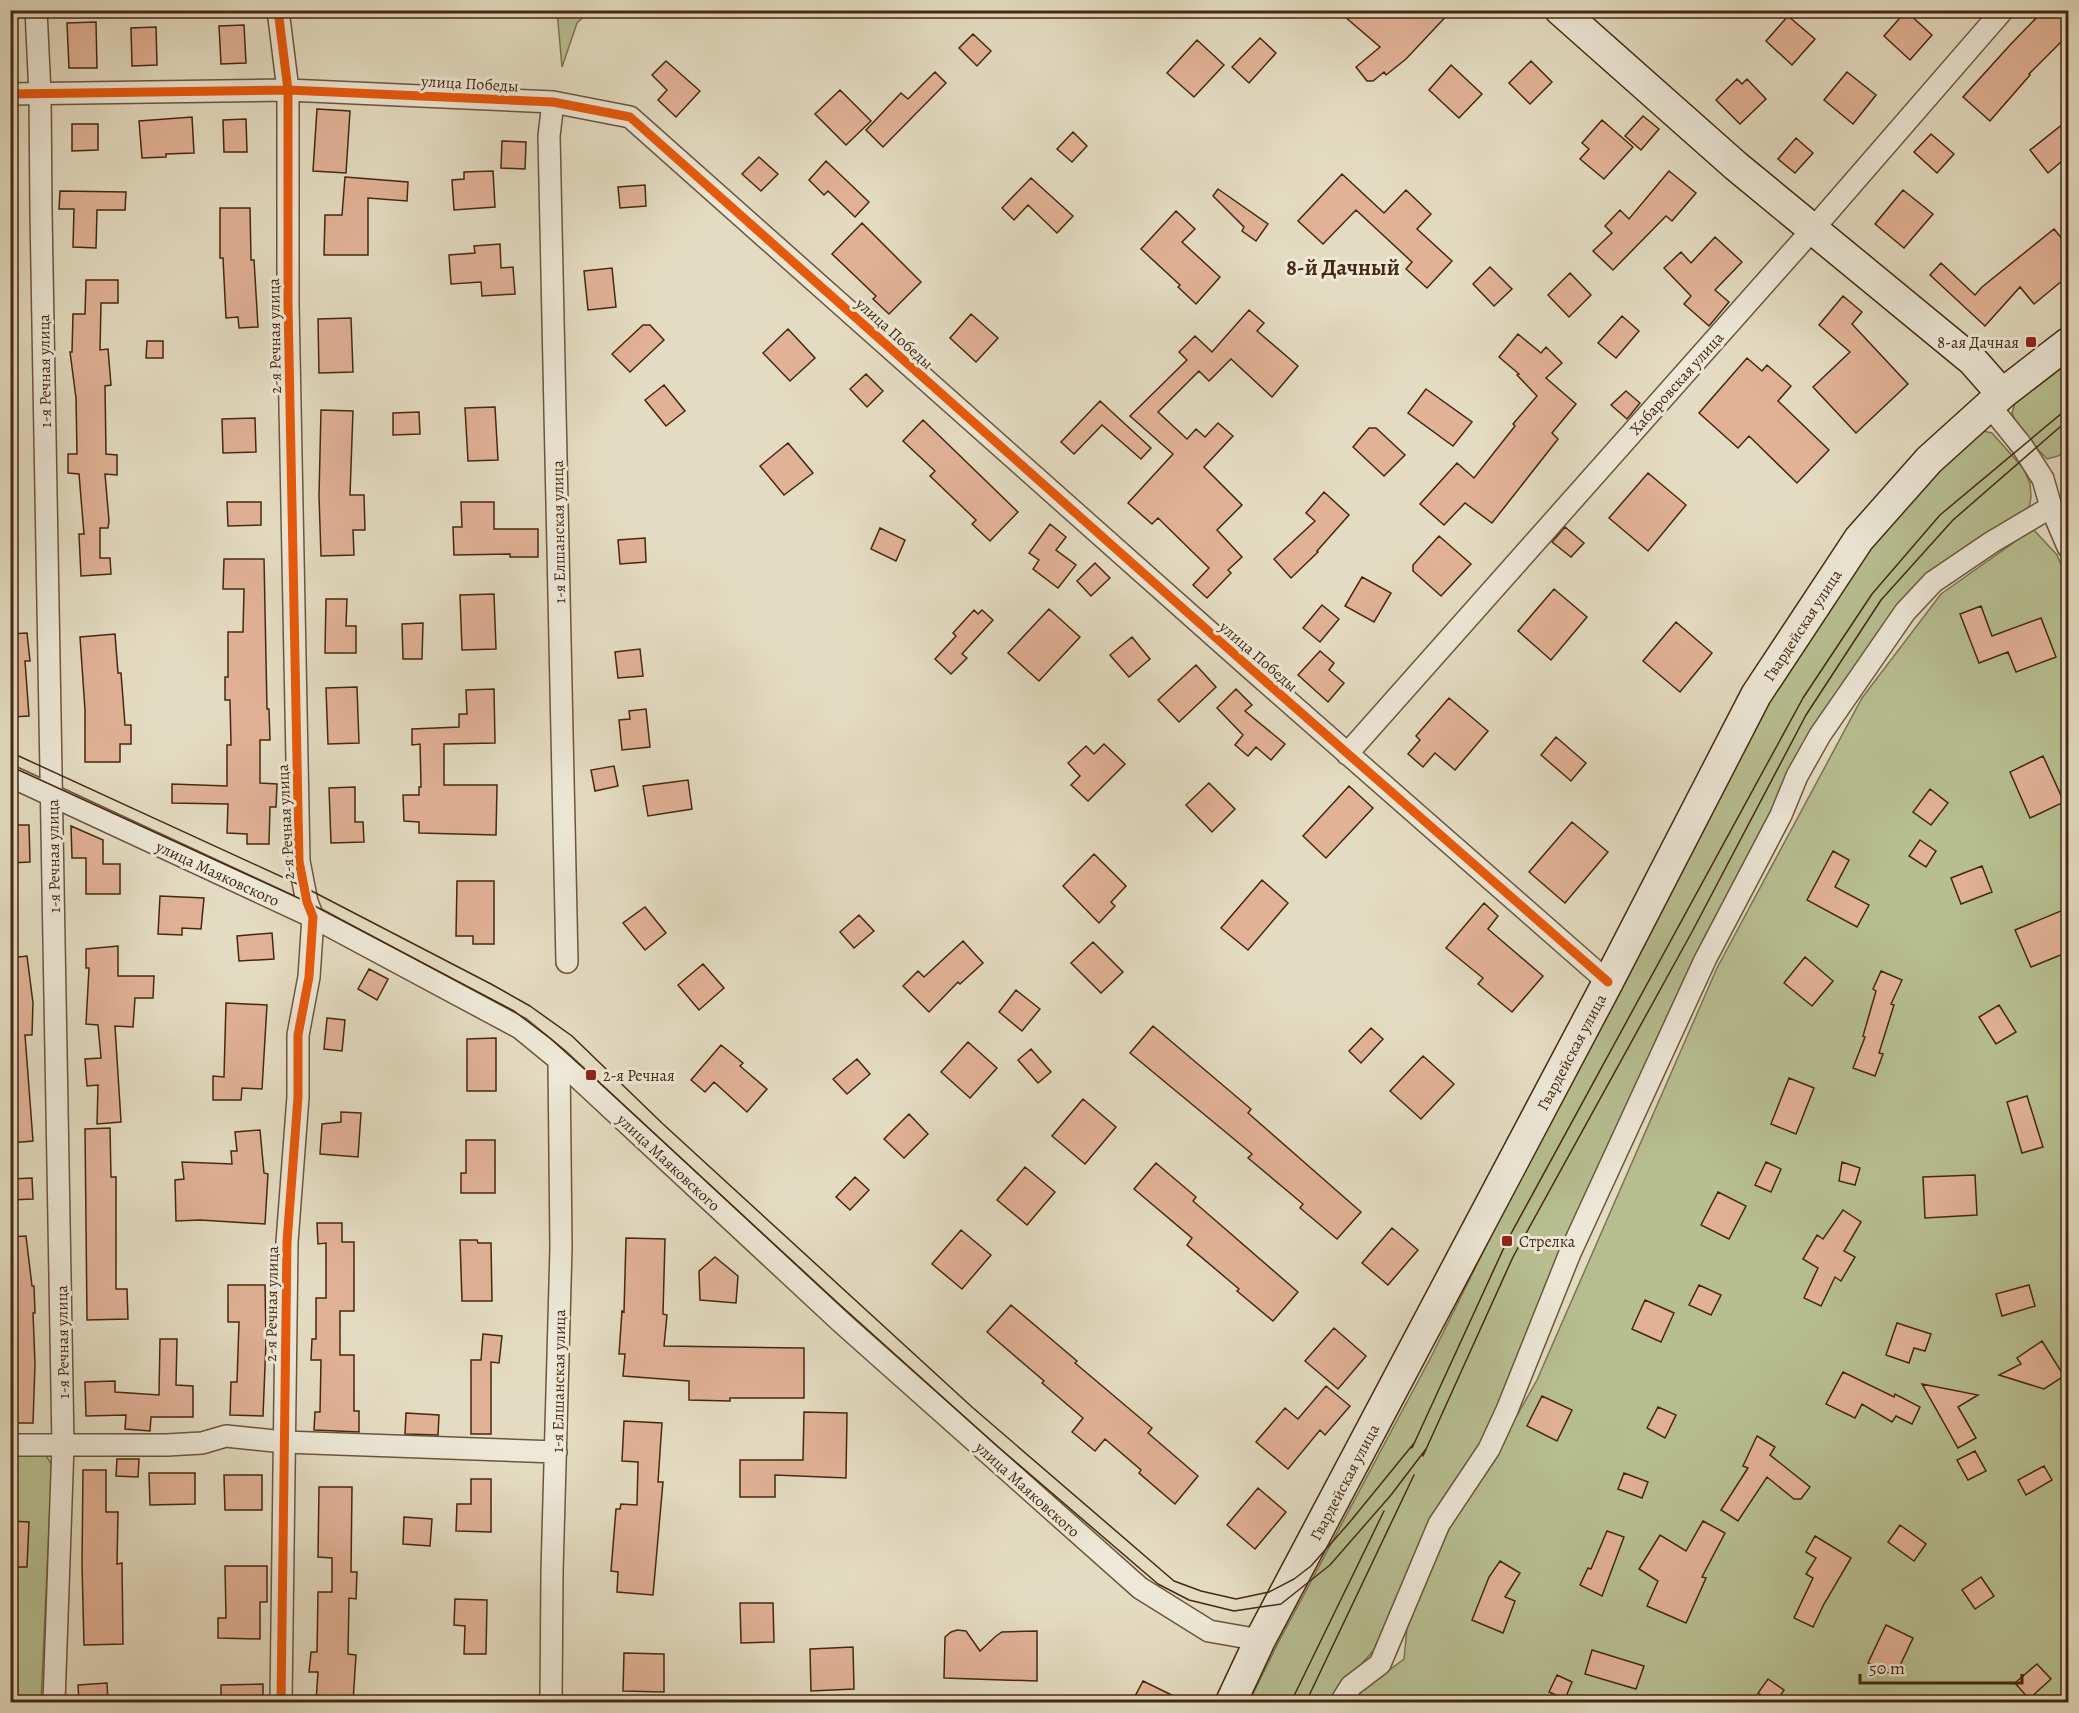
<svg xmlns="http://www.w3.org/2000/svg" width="2079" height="1713" viewBox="0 0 2079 1713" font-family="Alegreya,serif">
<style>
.green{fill:#b7bf91;stroke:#7e7450;stroke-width:1.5}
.building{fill:#e2b297;stroke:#45290f;stroke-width:1.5}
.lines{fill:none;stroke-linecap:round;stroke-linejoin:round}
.street-casing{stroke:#6d563c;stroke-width:24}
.secondary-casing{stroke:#45290f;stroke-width:33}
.street{stroke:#ede8d7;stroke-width:21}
.secondary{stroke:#ede8d7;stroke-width:30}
.tram{stroke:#45290f;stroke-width:1.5}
.cycleway-casing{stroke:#ede8d7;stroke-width:13}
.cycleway{stroke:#e8590c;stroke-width:9}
.poi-dot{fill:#8f2418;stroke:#ede8d7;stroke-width:2}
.labels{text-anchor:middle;stroke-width:6;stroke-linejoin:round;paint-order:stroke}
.street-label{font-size:16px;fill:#45290f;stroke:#ede8d7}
.poi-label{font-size:16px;fill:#45290f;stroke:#ede8d7;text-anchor:start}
.district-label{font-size:22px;font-weight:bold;fill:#45290f;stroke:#ede8d7}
</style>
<rect width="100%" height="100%" fill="#e4dcc2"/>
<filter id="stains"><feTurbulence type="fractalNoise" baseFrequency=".00333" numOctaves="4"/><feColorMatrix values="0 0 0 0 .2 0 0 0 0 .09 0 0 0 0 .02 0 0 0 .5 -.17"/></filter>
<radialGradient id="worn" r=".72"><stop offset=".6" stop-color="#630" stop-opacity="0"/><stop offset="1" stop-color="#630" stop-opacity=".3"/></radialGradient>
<!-- green -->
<path class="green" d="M557,11h33l-13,12 -15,44z
M2068,358v92l-10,6 -11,3 -27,-28 -8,-18 4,-13z
M1983,431l9,2 31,35 7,15 1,14 -2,11 -83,59 -85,109 -187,352 -152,350 -149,273 -37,42 -5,9h-82l29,-59 154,-288 183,-369 152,-287 101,-154 65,-77z
M2033,529l24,26 11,26v1121h-717l3,-6 50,-37 4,-41 41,-90 47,-75 41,-73 180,-412 145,-270 79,-104z
M11,1454h34l7,11 -11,237h-30z"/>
<!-- building -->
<path class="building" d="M1337,10h115l-46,49 -20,16 -2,-3 -11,9h-6l-11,-14 24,-20z
M2044,10h24v25l-39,39 1,1 -40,46 -27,-24 47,-52z
M1906,11l26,24 -22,25 -26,-24z
M1788,16l27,23 -23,26 -26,-24z
M96,22l1,46h-28l-2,-45z
M244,25l2,38 -25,1 -2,-38z
M156,27l1,38 -25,1 -1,-38z
M973,34l18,17 -14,15 -18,-18z
M1260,38l16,15 -27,30 -17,-16z
M1197,40l27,25 -30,32 -27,-24z
M666,61l34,30 -24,26 -18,-17 9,-10 -15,-15z
M1531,61l21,21 -22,22 -21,-21z
M1451,65l31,29 -23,24 -30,-28z
M935,72l11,11 -63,64 -17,-17 35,-37 7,6z
M1847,72l29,23 -23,29 -29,-24z
M1737,79l5,5 5,-5 19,20 -26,25 -24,-24z
M840,90l31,31 -25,24 -31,-31z
M317,109l33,2 -4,62 -33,-2z
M1643,116l16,13 -18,21 -16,-14z
M192,117l2,36 -28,1v3l-24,1 -3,-37z
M246,119l1,33h-23l-1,-32z
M1602,120l31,27 -29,32 -24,-20 9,-10 -7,-6z
M2068,120v36l-20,17 -18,-23z
M72,124h26v26l-26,1z
M1073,132l14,14 -15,16 -15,-13z
M1931,134l23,20 -17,19 -23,-21z
M1796,138l17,15 -18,20 -17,-14z
M502,141l24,1 -1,27 -24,-1z
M759,157l19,17 -17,17 -19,-17z
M826,161l43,41 -14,15 -27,-26 -4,4 -15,-15z
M493,171l2,36 -41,3 -2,-30 12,-1v-7z
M1669,171l27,22 -24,28 -6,-5 -53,54 -20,-19 19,-18 -7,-7 15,-16 9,9z
M1342,174l42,39 22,-23 25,24 -14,15 35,32 -25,27 -21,-19 6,-7 -56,-52 -33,34 -25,-23z
M345,177l63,5 -1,19 -39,-3v57h-44l1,-40h17z
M1031,178l42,38 -16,17 -29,-28 -14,15 -12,-12z
M645,185l1,21 -26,2 -2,-21z
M1218,189l50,35 -12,17 -14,-10 2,-4 -31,-31z
M1903,190l30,24 -29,34 -29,-24z
M60,191l66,1 -1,18h-28l-1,38 -23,-1 1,-38h-15z
M220,208h30l1,52h3l4,67 -19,1 -1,-11 -12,1 -3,-60h-3z
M1176,211l19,18 -13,13 38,35 -24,27 -18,-17 2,-2 -39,-36z
M862,223l59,59 -32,32 -16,-15 3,-3 -44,-42z
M2054,229l14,17v30l-34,28 -14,-17 -35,39 -55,-51 11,-12 34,32 7,-8z
M1715,237l27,25 -27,28 14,12 -20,24 -25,-22 7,-8 -27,-28 17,-16 10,11z
M500,244l1,24 12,-1 2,27 -33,2 -1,-14 -30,2 -2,-29 26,-2 -1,-7z
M1490,267l22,22 -18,17 -21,-22z
M612,268l4,39 -28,3 -4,-39z
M1570,273l21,22 -22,22 -21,-22z
M86,280h32v23h-17l-1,47 8,-1 3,36 -6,1 1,68 11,1v20l-12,-1 4,47 -1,7h-8v30h10l1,16 -30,2 -2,-42h5l-5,-60 -11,-1v-19h9l-1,-56 -6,-46h2l1,-38h12z
M1843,296l19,16 -10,12 56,60 -52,49 -43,-46 37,-35 -31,-27z
M1249,310l15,13 -7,8 41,35 -26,31 -41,-38 -22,22 -10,-10 -41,41 29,27 9,-10 9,8 13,-14 15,13 -29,31 38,38 -25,25 25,27 -14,13 3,3 -24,25 -14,-13 16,-17 -51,-50 -6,6 -24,-21 45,-49 -43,-38 57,-56 -8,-8 16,-16 17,16z
M971,314l27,24 -22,24 -26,-24z
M1622,316l17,15 -23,27 -18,-15z
M351,318l2,54 -34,1 -1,-54z
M643,325h7l14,15 -34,32 -18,-18z
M788,329l27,29 -25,23 -27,-28z
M1518,334l23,19 5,-6 16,16 -16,15 30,26 -24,29 6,6 -66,84 -27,-20 -21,22 -24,-21 37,-41 17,15 41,-52 -2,-2 24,-28 -20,-21 2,-1 -20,-17z
M147,341h16v17h-17z
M1747,358l15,13 5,-6 24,21 -13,15 51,49 -32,33 -48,-47 -11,12 -39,-35z
M866,374l17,17 -16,16 -17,-18z
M664,385l21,26 -19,15 -21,-26z
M1426,389l46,33 -19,24 -45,-33z
M1626,391l14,12 -13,16 -16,-14z
M1100,401l51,47 -10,11 -39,-34 -28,29 -13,-12z
M495,407l3,53 -30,1 -3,-53z
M321,410l32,1 -3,84h14l1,35h-12l1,25 -33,1 -2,-60z
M419,412l1,22 -27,1v-22z
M255,418l1,34 -33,1 -1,-34z
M923,420l95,92 -28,29 -18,-17 4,-4 -46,-44 5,-5 -32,-30z
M1369,428h7l29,27 -21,21 -31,-29z
M788,443l25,30 -29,22 -24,-29z
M1648,473l38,32 -38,46 -39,-33z
M1324,492l25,23 -32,36 1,1 -27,26 -17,-19 41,-38 -9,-8z
M227,502h34v23l-33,1z
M461,502h33v27h44v28h-28v-3l-56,1 -1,-28h9z
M1050,524l16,13 -10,13 20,15 -18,23 -25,-19 6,-9 -10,-7z
M1565,527l19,16 -13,14 -19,-15z
M880,528l25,12 -9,21 -25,-12z
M1439,536l32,28 -30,32 -28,-25v-6z
M645,538l1,24 -26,2 -2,-24z
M224,559h40l3,150h2l1,31h-10v43l17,1 -1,23h-6l-1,37h-22v-10l-20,-1 1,-29 -56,-1v-19l55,2v-41h4l-1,-45h-5v-23h3v-45h15l1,-43h-21z
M1095,563l15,15 -19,18 -14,-15z
M1362,577l29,16 -17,29 -29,-16z
M1554,589l33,28 -36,43 -33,-29z
M494,594l2,55 -34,1 -2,-55z
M326,599h21l-1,27h10v27h-31z
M1322,605l17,14 -19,23 -17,-14z
M1981,606l11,30 49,-18 15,39 -40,15 -8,-20 -29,11 -19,-49z
M1049,609l31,28 -41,44 -31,-28z
M974,610l4,4 4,-4 11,10 -31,34 5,4 -16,16 -16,-15 21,-23 -3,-3z
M1676,622l36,31 -32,39 -37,-31z
M423,623l-1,36h-19l-1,-35z
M27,633l3,28h-5l4,55 -19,1v-83z
M115,634l3,39h3l4,52h6v19h-11v18h-35v-52l-5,-73z
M1132,637l18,22 -21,18 -19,-22z
M640,649l3,27 -25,2 -3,-26z
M1320,651l14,12 -5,7 15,13 -16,19 -30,-27z
M1196,665l20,22 -37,35 -21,-22z
M357,687l2,56 -31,1 -2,-56z
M494,689l1,54 -51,1v41h53l-1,50 -77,-2v-11l-15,-1 -1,-26h16v-8h2l-1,-43 -8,1v-16l47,-2v-13h8l-1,-24z
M1236,689l16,16 -7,6 40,33 -14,16 -15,-13 -8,9 -13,-11 8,-10 -26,-27z
M1449,698l39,33 -33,39 -20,-17 -12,14 -15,-13 12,-14 -4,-4z
M646,709l4,38 -28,3 -3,-30 11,-1 -1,-8z
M1556,737l30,26 -15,18 -30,-26z
M1104,744l21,20 -37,37 -17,-16 9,-9 -12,-13 18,-17 8,8z
M2043,756l21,46 -34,16 -20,-46z
M614,766l4,20 -23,5 -4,-21z
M688,780l4,29 -44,7 -5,-30z
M1209,783l26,26 -23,23 -26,-27z
M1349,786l24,22 -47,50 -23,-22z
M355,787v35h8l1,20 -33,1 -2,-55z
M1930,789l18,14 -17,22 -18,-13z
M1572,822l36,30 -43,51 -36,-31z
M10,825h19l1,37 -20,1z
M71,826l32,14v24h17v30h-34v-36h-14z
M1920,840l16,11 -10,16 -17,-11z
M1833,851l16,9 -14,27 34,18 -12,22 -50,-27z
M1094,854l32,32 -15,16 4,4 -16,17 -36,-37z
M1982,866l10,26 -31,12 -10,-26z
M1262,880l26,23 -40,47 -27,-22z
M457,881h37v63h-21v-8h-17z
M160,896l44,2 -3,31 -19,-1v7l-24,-1z
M1484,903l14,13 -10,13 55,47 -31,36 -34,-28 5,-6 -37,-30z
M645,907l21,26 -21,17 -22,-27z
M2068,908v44l-37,15 -16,-37z
M859,915l15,16 -20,17 -14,-16z
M272,933l2,26 -35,2 -2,-25z
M963,941l20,22 -23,21 -2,-2 -29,30 -26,-26 15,-15 6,6z
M1093,942l30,30 -22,21 -30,-30z
M118,946v30h36l-1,22h-18l-2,29 -18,-1 6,96 -24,2 1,-39 -11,1 -2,-27 16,-1 -3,-33 -12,-1 3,-56h-3v-19z
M27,956l6,47 -1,32h-7l8,106 -23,2v-185z
M1805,957l28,24 -21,25 -28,-23z
M703,964l21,24 -25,22 -21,-25z
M369,969l19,10 -11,21 -19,-11z
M1881,971l21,9 -11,24 3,1 -15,48 4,1 -8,22 -22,-8 12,-31 -2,-1 13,-45 -3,-2z
M1016,990l24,19 -18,22 -23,-19z
M226,1003l41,2 -5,84 -20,-1 -1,12h-28v-24l11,1z
M1999,1005l17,27 -20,12 -17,-27z
M327,1018l18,2 -3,31 -18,-2z
M1153,1026l98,83 -3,4 113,99 -24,27 -37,-31 3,-4 -55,-46 4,-4 -122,-101z
M1371,1028l12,11 -22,24 -12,-12z
M496,1038v53h-29v-52z
M968,1042l29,26 -27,30 -29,-26z
M721,1045l22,18 -3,3 27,23 -20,23 -33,-30 -9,10 -14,-12z
M1031,1049l20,23 -13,11 -20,-23z
M1423,1056l31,28 -33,35 -31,-28z
M857,1059l13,15 -23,20 -14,-15z
M1789,1078l25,10 -18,46 -25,-10z
M2027,1096l16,51 -21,6 -15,-51z
M1083,1099l33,28 -31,37 -33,-28z
M341,1112l20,1 -3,44 -38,-3 2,-30 19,-2z
M909,1114l19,20 -24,24 -20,-19z
M110,1128l1,49h5v112h11l1,30 -41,1 -2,-191z
M260,1130l4,43 4,1 -3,50 -65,-4 -24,1 -1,-41 9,-1 -2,-17 50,2 -1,-13h6l-2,-19z
M466,1140h29v53h-34v-20h5z
M1766,1162l15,7 -10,23 -16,-7z
M1842,1162l18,6 -5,17 -16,-4z
M1156,1163l40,34 -3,4 105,91 -25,29 -36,-30 2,-2 -52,-44 5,-7 -58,-49z
M1025,1167l30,25 -28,33 -30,-25z
M1975,1175l2,40 -52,3 -2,-41z
M855,1177l14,13 -19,20 -14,-13z
M32,1178l1,21 -23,1v-21z
M1718,1192l28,14 -17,33 -28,-14z
M1843,1210l18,12 -17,29 11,6 -14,24 -6,-4 -14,29 -17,-8 14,-30 -15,-9 14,-24 6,4z
M317,1223h25v19h12v69h-14v44h14v56h5v21l-45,-2 1,-18h5l1,-52h-10l1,-21h4v-41h10v-55l-8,1z
M1392,1228l26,22 -30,35 -26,-22z
M961,1230l30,25 -29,34 -30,-25z
M26,1236l6,50h2l1,27h-2l2,51 -2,59h-23v-49h7l-2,-60h-5v-77z
M626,1238l39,1 -2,75 4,1 -3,31 140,2v50h-74v3l-41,-1v-19l-66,-5 2,-22h-6l3,-43 2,1z
M460,1240h17l1,3h13l1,58h-30z
M715,1257l23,19 -2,27 -36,-3 -1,-29z
M228,1285h37l1,56 -3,75 -33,-1 1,-33h6l2,-60h-11z
M1699,1285l22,10 -10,20 -22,-10z
M2029,1285l6,21 -33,10 -6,-22z
M1645,1300l29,13 -13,29 -29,-13z
M1011,1305l66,56 -2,2 77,65 -4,5 50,43 -23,28 -36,-31 2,-3 -36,-31 -10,12 -23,-19 11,-14 -41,-35 2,-2 -57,-49z
M1897,1323l34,11 -6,17 -11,-3 -5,15 -23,-8z
M1334,1328l32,28 -28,33 -33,-28z
M483,1334l19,2 -3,27 -8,-1v72h-20v-74h10z
M160,1339h17l-1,46 17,1v31h-42l-1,14 -25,-2 1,-14 -40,1 -1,-34 30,-1v11l44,3z
M2042,1341l22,35 -20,13 -45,-14 22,-11 -4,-6z
M1843,1372l51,25 1,-3 25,13 -8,17 -16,-8 -4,6 -30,-18 -7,14 -29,-14z
M1922,1384l56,11 -20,12 18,31 -18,10z
M1326,1386l24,20 -25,29 -5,-5 -32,39 -32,-27 29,-34 13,11z
M1542,1396l30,14 -15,31 -30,-15z
M1658,1407l18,8 -11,23 -18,-10z
M804,1412l43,1 -1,65 -71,-3v22h-35v-37h63z
M406,1413l33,2 -1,20 -33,-1z
M624,1421l38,2 -4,59h5l-10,113 -36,-3 1,-20 -7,-1 5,-62h4l1,-5 16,1 1,-43 -16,-1z
M1757,1436l18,11 -5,8 40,32 -9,12h-7l-27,-22 -29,44 -17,-11 27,-42 -5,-2z
M1975,1451l11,20 -18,9 -11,-20z
M117,1459h22l-1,18 -22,-1z
M2044,1466l8,14 -26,15 -8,-15z
M83,1470h23v42h12l-1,52 5,-1 1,81 -39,1 -2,-80z
M149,1473h46v31l-45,1z
M1624,1473l24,9 -6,16 -24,-9z
M224,1475h38v35h-37z
M471,1479h20v53l-35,-1 1,-27h14z
M319,1487h33l-1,85h6l-1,27 -7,-1 -1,56 8,1 -3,47h-37l2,-30h-9l2,-20h6l1,-60h14v-34l-14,-1z
M1258,1488l28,24 -31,37 -28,-24z
M404,1517l28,2 -2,27 -27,-2z
M10,1521l19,1 -2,45h-17z
M1703,1521l22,12 -23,44 4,1 -20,45 -39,-17 11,-25 -19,-12 21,-34 26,16z
M1900,1525l26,19 -12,17 -26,-19z
M1607,1531l17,6 -22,59 -22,-11 8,-17 3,1z
M1815,1536l36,22 -27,46 -11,23 -19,-9 19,-40 -7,-4 10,-16 -10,-6z
M1500,1561l20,12 -15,24 10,4 -12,32 -31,-13 17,-43z
M225,1566h42v36h-7v37l-42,-1v-20h8z
M1981,1577l13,19 -19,13 -13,-19z
M455,1599l32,1 -1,54h-22l1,-28 -11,-1z
M740,1603h33l1,39 -33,1z
M1886,1625l27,13 -18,38 -27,-13z
M957,1630l9,1 14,20 16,-15 6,-4 35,-1v50l-93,-3 1,-41 6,-5z
M853,1647l1,42 -43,2 -1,-42z
M1592,1650l52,16 -8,23 -51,-15z
M624,1653l40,1v38l-41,-1z
M2037,1664l14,15 -22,20 -14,-16z
M1557,1675l15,7 -7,17 -16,-7z
M1768,1679l16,11 -8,12h-5l-13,-9z
M1143,1681l43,21h-54z
M107,1683l1,19h-29l-1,-17z
M263,1684v18h-42v-17z"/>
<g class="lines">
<defs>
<path id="street" d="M36,10l4,84 1,119 22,1232 -9,257
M278,10l10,80v214l11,557 8,41 6,15 -4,60 -11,58v62l-11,145 -6,460
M10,94l278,-4 265,12 77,15 620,551 358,314
M553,102l-4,34 18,826
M1989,405l33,41 21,33 8,28 17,40
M1347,754l466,-525 190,-219
M10,776l303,141 207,111 39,32 283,263 298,265 69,43 51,9
M10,1445h157l35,-2 24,-7 58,6 272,10
M551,1702l1,-130 9,-324 -2,-188
M1341,1702l10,-16 29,-22 59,-140 50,-75 18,-39 63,-157 135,-293 76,-145 16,-39 23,-41 85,-123 28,-30 59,-40 59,-35"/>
<path id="secondary" d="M1560,10l176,156 237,195 29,33
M1231,1702l29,-62 348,-658 148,-287 103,-156 70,-79 73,-66 66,-51"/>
</defs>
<!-- street casing -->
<use href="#street" class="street-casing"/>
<!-- secondary casing -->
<use href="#secondary" class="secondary-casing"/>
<!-- street -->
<use href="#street" class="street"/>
<!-- secondary -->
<use href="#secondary" class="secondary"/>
<!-- tram -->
<path class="tram" d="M10,752l294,135 187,97 39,22 42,30 91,88 309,283 202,174 27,10 35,8 33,-7 25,-13 17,-13 38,-43 66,-81
M10,766l297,136 207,109 37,28 40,36 248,229 158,142 161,138 31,16 45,11 47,-7 49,-39 61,-70 35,-46
M1412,1448l95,-207 296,-543 69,-104 68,-79 128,-107
M1423,1456l90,-199 180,-327 113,-215 75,-115 72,-80 115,-100
M1291,1702l93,-191
M1306,1702l108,-227"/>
<defs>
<path id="cycleway" d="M278,10l10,80v214l11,557 8,41 6,15 -4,60 -11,58v62l-11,145 -6,460
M10,94l278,-4 265,12 77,15 620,551 358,314"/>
</defs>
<!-- cycleway casing -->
<use href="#cycleway" class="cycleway-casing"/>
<!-- cycleway -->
<use href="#cycleway" class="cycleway"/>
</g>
<!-- markers -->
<g class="poi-dot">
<rect x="2025" y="336" width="12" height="12" rx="3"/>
<rect x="585" y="1069" width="12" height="12" rx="3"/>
<rect x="1501" y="1235" width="12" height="12" rx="3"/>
</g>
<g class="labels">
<!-- street labels -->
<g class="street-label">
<text transform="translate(470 83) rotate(3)" y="6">улица Победы</text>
<text transform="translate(895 333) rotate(42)" y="6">улица Победы</text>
<text transform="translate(274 336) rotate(-91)" y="6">2-я Речная улица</text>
<text transform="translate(44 371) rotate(-91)" y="6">1-я Речная улица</text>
<text transform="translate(1676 383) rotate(-48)" y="6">Хабаровская улица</text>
<text transform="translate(558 532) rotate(-91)" y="6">1-я Елшанская улица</text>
<text transform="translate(1802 625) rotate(-57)" y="6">Гвардейская улица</text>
<text transform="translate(1259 656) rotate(41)" y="6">улица Победы</text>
<text transform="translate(285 822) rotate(-93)" y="6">2-я Речная улица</text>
<text transform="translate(53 856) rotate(-91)" y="6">1-я Речная улица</text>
<text transform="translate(218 873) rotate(25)" y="6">улица Маяковского</text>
<text transform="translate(1571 1052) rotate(-62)" y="6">Гвардейская улица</text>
<text transform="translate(669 1162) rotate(43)" y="6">улица Маяковского</text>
<text transform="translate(271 1304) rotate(-89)" y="6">2-я Речная улица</text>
<text transform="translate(62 1342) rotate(-91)" y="6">1-я Речная улица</text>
<text transform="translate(558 1381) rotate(-89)" y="6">1-я Елшанская улица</text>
<text transform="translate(1344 1482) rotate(-62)" y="6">Гвардейская улица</text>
<text transform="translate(1028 1489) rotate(42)" y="6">улица Маяковского</text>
</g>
<!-- poi labels -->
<g class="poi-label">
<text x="2019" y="348" text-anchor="end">8-ая Дачная</text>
<text x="603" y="1081">2-я Речная</text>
<text x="1519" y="1247">Стрелка</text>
</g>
<!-- district labels -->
<g class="district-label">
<text x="1343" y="275">8-й Дачный</text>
</g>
</g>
<!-- margin -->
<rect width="2079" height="1713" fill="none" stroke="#e4dcc2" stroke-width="36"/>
<rect x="12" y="12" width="2055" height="1689" fill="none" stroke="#45290f" stroke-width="3"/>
<rect x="18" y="18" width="2043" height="1677" fill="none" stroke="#45290f" stroke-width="1.5"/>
<!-- scale -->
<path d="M1860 1674v9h162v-9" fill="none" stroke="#45290f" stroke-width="3"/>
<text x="1869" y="1674" font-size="18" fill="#45290f" stroke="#ede8d7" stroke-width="4.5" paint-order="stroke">50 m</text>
<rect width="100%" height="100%" filter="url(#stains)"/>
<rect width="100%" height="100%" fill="url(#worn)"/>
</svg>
